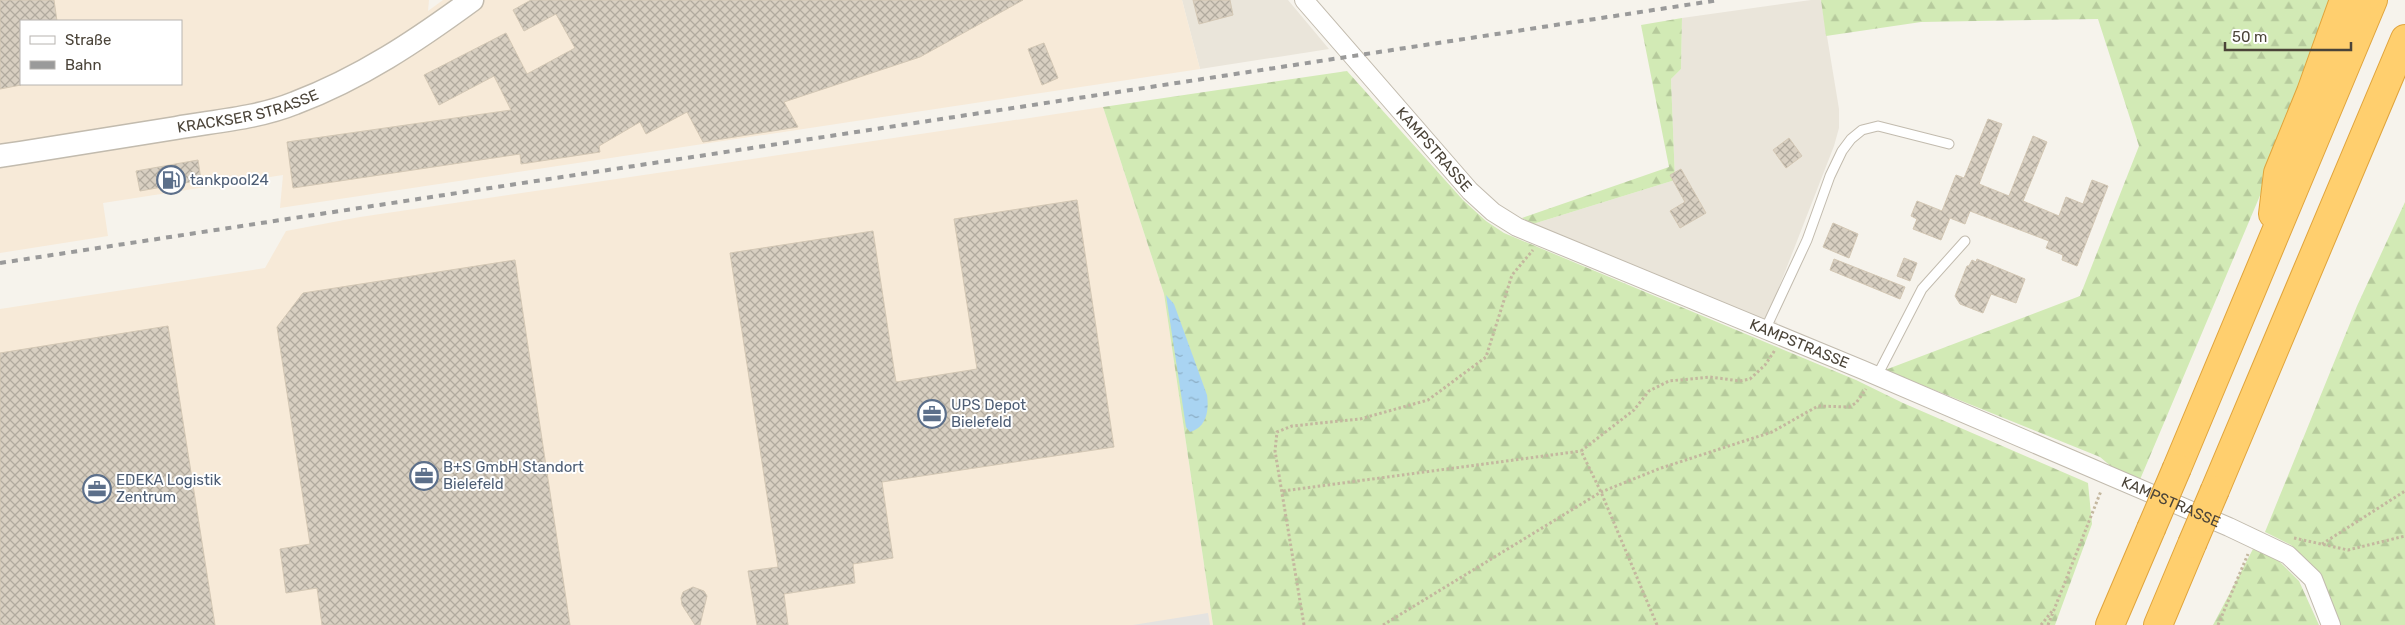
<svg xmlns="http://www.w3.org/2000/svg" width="2405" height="625" viewBox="0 0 2405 625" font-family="Rubik,sans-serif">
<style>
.residential{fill:#eae5da}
.commercial{fill:#f7ead8;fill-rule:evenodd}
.forest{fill:url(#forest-firs)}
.parking{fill:#e5e3e0}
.water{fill:url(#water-ripples)}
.building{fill:url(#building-cross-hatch);stroke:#d3c7b4}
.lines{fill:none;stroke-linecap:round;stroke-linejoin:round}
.service-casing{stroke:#c2bbae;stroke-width:11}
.minor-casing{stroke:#c2bbae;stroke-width:20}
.tertiary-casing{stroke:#c2bbae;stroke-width:25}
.motorway-casing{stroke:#e0a43c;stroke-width:30}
.path{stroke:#c4b79f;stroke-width:3;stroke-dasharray:2.5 2.5;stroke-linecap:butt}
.service{stroke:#fff;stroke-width:9}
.minor{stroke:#fff;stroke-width:18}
.tertiary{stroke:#fff;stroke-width:22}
.motorway{stroke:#ffcf6e;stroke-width:28}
.rail{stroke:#9a9a9a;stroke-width:4;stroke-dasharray:6 6;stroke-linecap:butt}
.motorway-bridge-casing{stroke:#e0a43c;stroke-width:30;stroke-linecap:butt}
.motorway-bridge{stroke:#ffcf6e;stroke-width:28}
.labels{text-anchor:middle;stroke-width:4;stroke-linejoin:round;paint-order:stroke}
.street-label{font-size:15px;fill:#4b4439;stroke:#fff}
.service-label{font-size:15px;fill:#4e5e75;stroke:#fff;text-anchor:start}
</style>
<defs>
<pattern id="forest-firs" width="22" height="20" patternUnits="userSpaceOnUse" patternTransform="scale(1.25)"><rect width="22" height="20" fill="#d2eab5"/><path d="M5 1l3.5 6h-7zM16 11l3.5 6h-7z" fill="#b6ca9c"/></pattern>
<pattern id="water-ripples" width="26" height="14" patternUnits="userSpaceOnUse" patternTransform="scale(1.25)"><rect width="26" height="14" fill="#a9d4f2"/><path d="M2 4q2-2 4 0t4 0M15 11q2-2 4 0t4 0" fill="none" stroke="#8caec5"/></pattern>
<pattern id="building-cross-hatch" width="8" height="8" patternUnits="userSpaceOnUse" patternTransform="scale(1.25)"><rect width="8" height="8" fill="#d8cfc1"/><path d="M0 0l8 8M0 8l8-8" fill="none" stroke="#b1aa9e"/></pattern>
</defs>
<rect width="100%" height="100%" fill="#f6f3ec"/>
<!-- residential -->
<path class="residential" d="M1182,0h106l41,49 -129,20z
M1811,0h10l18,109v19l-5,18 -60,154 -2,17 7,8 8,6 -254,-107 142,-44 -4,-101 10,-10 1,-51z"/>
<!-- commercial -->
<path class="commercial" d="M0,0h429l-1,11 15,-11h739l18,69 -920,139 3,-33 -180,28 5,33 -108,17zM21,21h160v63h-160z
M1103,107l61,187 49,331h-1213v-316l265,-41 21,-37 74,-14z"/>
<!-- forest -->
<path class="forest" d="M1821,0h510l-34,108 -158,374 -19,-8 -20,-17 -215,-87 195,-74 59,-150 -41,-127 -177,3 -95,14z
M1682,18l-1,51 -10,10 4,101 -142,44 -11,-6 147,-51 -28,-142z
M1347,71l116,129 23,21 18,12 352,147 47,23 185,80 4,41 -37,101h-842l-49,-331 -61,-187z
M2405,202v423h-66l-20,-52 -28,-28 -26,-13 92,-226z
M2253,549l25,11 21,21 20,44h-106z"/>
<!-- parking -->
<path class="parking" d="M1208,613l2,12h-77z"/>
<!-- water -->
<path class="water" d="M1166,295l8,9 33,91c2,15 0,32 -17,37l-4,-5z"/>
<!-- building -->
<path class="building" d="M0,0h54l3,21h-36v64l-21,4z
M531,0h492l-103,57 -136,45 14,25 -95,15 -16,-30 -41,22 -6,-12 -41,24 1,6 -79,12 -1,-10 -227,34 -6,-46 224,-32 -17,-34 -55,29 -15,-30 82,-42 21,41 48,-26 -19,-34 -32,17 -11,-21z
M1193,0h37l3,15 -34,9z
M1044,43l14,35 -16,7 -14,-36z
M1988,119l14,5 -23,60 30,12 24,-60 14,6 -24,59 36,15 7,-19 17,7 9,-24 16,6 -31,80 -15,-6 1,-5 -17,-7 3,-7 -79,-30 -5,13 -15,-6 -9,22 -28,-11 4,-10 -6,-3 6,-15 25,10 14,-36 8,3z
M1789,138l13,18 -16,12 -13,-18z
M198,160l3,20 -61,11 -4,-20z
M1681,169l25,44 -26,15 -10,-17 15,-9 -15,-27z
M1077,200l37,247 -232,35 11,76 -40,6 2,19 -71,11 4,31h-31l-9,-54 30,-4 -48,-314 143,-22 23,151 81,-13 -23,-150z
M1833,223l25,11 -9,24 -26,-11z
M1904,258l13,5 -7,18 -13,-5z
M1834,259l71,28 -5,12 -70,-29z
M1977,259l48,20 -9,24 -25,-9 -8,19 -23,-9 -5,-8 12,-30h2l3,-6 4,2z
M515,260l55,365h-248l-5,-37 -31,5 -6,-44 30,-5 -33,-217 26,-34z
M168,326l47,299h-215v-272z
M693,587l11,4 3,5 -7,29h-5l-13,-20 -1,-7 2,-6z"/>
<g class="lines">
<defs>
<path id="service" d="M1765,330l42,-90 23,-64 12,-25 9,-12 11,-9 16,-4 71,18
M1877,376l45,-87 43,-48"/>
<g id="minor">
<path id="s1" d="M1304,0l166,191 23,21 24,15 346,143 366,157 59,28 25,24 18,46"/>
</g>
<g id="tertiary">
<path id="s2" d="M0,156c59,-9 118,-19 176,-28 40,-7 82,-10 119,-25 66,-25 121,-62 177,-103"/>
</g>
<path id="motorway" d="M2273,214l5,-41 33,-81 33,-92
M2177,468l196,-468
M2215,490l190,-451
M2110,625l41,-96
M2158,625l34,-81"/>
</defs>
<!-- service casing -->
<use href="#service" class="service-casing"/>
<!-- minor casing -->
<use href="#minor" class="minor-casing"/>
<!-- tertiary casing -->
<use href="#tertiary" class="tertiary-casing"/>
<!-- motorway casing -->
<use href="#motorway" class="motorway-casing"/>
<!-- path -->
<path class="path" d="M1283,491l298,-40
M2294,538l54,12 57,-14
M2322,544l83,-53
M1304,625l-29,-174 2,-19 15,-6 68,-7 68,-19 58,-43 26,-82 21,-25
M1383,625l218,-133 60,-24 111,-36 46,-26 31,1 7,-4 10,-14
M1657,625l-56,-133 -20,-41 53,-41 15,-19 20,-10 41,-4 30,4 10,-2 15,-14 10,-15
M2041,625l12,-15
M2048,625l53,-134
M2218,625l30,-71"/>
<!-- service -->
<use href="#service" class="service"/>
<!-- minor -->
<use href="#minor" class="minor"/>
<!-- tertiary -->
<use href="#tertiary" class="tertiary"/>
<!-- motorway -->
<use href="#motorway" class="motorway"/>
<!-- rail -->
<path class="rail" d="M0,263l1719,-263"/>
<defs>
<path id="motorway-bridge" d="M2151,529l26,-61
M2192,544l23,-54"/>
</defs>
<!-- motorway-bridge casing -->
<use href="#motorway-bridge" class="motorway-bridge-casing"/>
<!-- motorway-bridge -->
<use href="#motorway-bridge" class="motorway-bridge"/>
</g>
<!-- icons -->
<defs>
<symbol id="fuel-ring" viewBox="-11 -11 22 22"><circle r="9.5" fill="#fff" stroke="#5c6f8a" stroke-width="1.5"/><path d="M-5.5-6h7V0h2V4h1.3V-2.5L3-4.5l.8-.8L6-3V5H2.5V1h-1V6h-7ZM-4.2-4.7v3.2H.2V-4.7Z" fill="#5c6f8a"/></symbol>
<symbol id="office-ring" viewBox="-11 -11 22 22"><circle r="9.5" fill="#fff" stroke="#5c6f8a" stroke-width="1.5"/><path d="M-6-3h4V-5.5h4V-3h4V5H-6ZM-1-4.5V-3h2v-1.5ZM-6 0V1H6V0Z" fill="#5c6f8a"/></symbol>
</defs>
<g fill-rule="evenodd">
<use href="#fuel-ring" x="155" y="164" width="32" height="32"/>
<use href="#office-ring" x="916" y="398" width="32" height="32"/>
<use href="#office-ring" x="408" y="460" width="32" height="32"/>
<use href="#office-ring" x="81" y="473" width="32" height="32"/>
</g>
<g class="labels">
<!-- street labels -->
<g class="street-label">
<text dy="5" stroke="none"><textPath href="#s2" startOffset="252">KRACKSER STRASSE</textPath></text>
<text dy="5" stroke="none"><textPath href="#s1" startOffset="198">KAMPSTRASSE</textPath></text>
<text dy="5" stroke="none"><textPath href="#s1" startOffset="618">KAMPSTRASSE</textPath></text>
<text dy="5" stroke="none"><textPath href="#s1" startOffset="1022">KAMPSTRASSE</textPath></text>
</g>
<!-- service labels -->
<g class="service-label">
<text x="190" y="185">tankpool24</text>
<text x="951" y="410">UPS Depot<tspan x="951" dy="17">Bielefeld</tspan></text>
<text x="443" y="472">B+S GmbH Standort<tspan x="443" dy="17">Bielefeld</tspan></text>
<text x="116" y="485">EDEKA Logistik<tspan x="116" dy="17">Zentrum</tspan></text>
</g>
</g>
<!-- legend -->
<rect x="20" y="20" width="162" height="65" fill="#ffffff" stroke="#b7b4b0"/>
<rect x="30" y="36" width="25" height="8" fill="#ffffff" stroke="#b7b4b0"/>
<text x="65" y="45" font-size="15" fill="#4b4439">Straße</text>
<rect x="30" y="61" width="25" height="8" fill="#9a9a9a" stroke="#b7b4b0"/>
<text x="65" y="70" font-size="15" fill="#4b4439">Bahn</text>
<!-- scale -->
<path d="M2225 42v8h126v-8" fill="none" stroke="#4b4439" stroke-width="2.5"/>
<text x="2232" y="42" font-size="15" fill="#4b4439" stroke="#ffffff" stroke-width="4" paint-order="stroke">50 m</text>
</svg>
